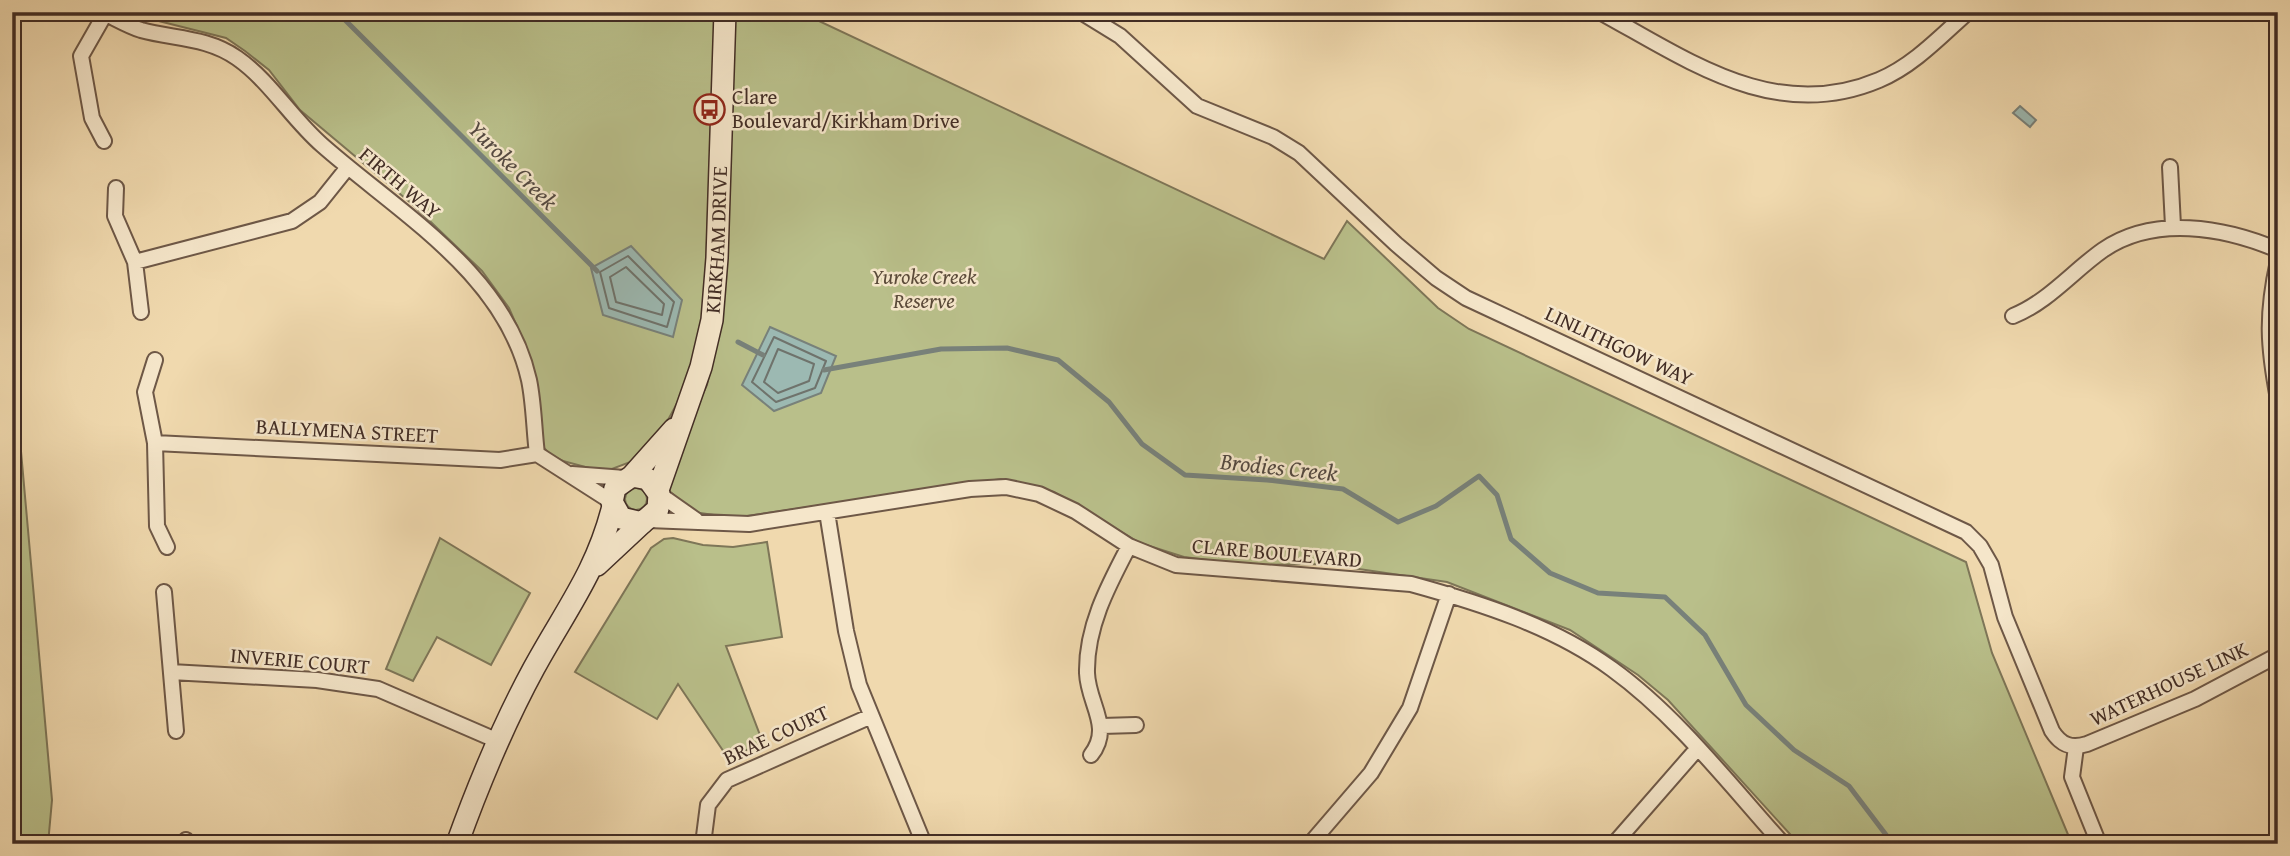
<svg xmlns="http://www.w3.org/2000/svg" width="2290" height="856" viewBox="0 0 2290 856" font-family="'Gentium Book Plus',serif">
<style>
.green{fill:#b9bf8a;stroke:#7e7658;stroke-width:2}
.water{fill:#9cb9b2;stroke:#78817a;stroke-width:2}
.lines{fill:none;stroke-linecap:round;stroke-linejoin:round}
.shore{stroke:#6f736c;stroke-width:2}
.stream{stroke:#78817a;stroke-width:5}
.street-casing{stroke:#6e5847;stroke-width:18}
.secondary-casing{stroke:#422d25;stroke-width:24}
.street{stroke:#f5e6ca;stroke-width:14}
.secondary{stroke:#f5e6ca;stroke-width:21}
.labels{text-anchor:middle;stroke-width:5;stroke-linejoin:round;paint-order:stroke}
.poi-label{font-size:21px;fill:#422d25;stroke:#f5e6ca;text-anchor:start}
.street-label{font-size:21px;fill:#422d25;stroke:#f5e6ca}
.park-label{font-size:21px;font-style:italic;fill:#5a4a39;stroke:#f5e6ca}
.water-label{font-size:23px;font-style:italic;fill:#544941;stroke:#f5e6ca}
</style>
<rect width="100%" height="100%" fill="#f0d9ae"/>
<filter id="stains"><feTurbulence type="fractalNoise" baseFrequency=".00286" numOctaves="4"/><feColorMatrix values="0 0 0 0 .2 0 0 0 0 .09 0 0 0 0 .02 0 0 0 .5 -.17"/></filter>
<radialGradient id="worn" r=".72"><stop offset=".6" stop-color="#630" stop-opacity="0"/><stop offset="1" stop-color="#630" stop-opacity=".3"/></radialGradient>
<!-- green -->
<path class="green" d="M123,12h592l-11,312 -23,72 -25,46 -15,16 -37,14 -41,-11 -11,-5 -9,-9 -8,-70 -6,-23 -20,-46 -27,-37 -70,-67 -112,-94 -31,-40 -24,-19 -19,-13z
M735,12h65l524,247 23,-38 91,87 31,21 497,233 26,91 80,191h-273l-131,-144 -30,-25 -68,-45 -123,-48 -122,-18 -77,1 -64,-8 -44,-14 -86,-51 -53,-13 -268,39 -39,-6 -26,-22 5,-32 34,-73 16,-76z
M12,350l40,450 -4,44h-36z
M625 499a11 11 0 1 1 22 0a11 11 0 1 1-22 0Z
M440,538l90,55 -39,72 -54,-28 -24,44 -27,-12z
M673,538l30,7 30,2 34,-5 15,95 -56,9 37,97 -35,15 -50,-74 -21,35 -82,-47 76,-124 13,-9z"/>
<!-- water -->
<path class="water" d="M2020,106l16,14 -6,7 -17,-14z
M631,246l51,54 -9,37 -70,-22 -12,-47z
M770,327l66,29 -15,37 -47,18 -32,-26z"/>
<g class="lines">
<!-- shore -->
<path class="shore" d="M628,256l46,46 -7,25 -58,-19 -9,-36z
M626,267l38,37 -2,11 -46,-13 -6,-25z
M774,337l52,24 -11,27 -39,14 -24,-20z
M778,349l36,15 -5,17 -31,12 -14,-11z"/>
<!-- stream -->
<path class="stream" d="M337,12l260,259
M738,342l25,13
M824,370l117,-21 66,-1 51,12 51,42 33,42 43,31 82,5 76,9 55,33 38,-16 43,-30 18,19 14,44 39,34 48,20 67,4 40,38 41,70 48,45 55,36 44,58"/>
<defs>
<path id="street" d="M102,12c13,6 26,14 39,18 33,9 66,7 96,28 33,23 55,61 85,87 77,68 183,128 207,235 5,24 5,50 8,74l75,48
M1081,12l39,24 77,70 76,31 26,16 97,91 40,34 30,20 500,234 14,14 11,19 14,52 47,114c9,14 19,18 35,13l108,-45 83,-44
M1600,12c88,48 175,112 279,68 34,-14 62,-44 89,-68
M104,141l-12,-23 -11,-62 24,-42
M2170,167l3,59
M116,188l-1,28 20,46 6,50
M2278,261c-12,54 -10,85 0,138
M135,262l157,-41 28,-19 28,-35
M2013,316c35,-14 60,-45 90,-66 51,-35 121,-23 175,0
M155,360l-10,32 10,51 2,83 10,21
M155,443l345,17 37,-6
M572,474l53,4
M659,494l37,26
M827,512l19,119 13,54 65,159
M648,520l101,4 221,-35 36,-2 33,7 36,17 54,35 47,19 235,19c69,19 142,42 201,85 65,47 117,115 171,175
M164,592l12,139
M171,672l146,8 61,9 120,52
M1102,726l34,-1
M2076,747l-4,30 27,67
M1091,755c22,-28 -3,-51 -4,-82 -1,-46 21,-87 42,-127
M185,844l1,-4
M703,844l5,-39 19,-25 142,-63
M1310,844l61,-71 39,-65 39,-114
M1614,844l83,-95"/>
<g id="secondary">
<path d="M632,476l16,3 11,15 -1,15 -16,14 -21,-5 -9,-16 3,-14 17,-12 42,-47"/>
<path id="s1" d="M658,490l43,-123 11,-47 5,-62 8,-246"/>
<path d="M597,565l45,-42"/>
<path d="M457,844c22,-61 46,-119 77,-176 31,-57 63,-97 79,-162"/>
</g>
</defs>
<!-- street casing -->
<use href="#street" class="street-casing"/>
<!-- secondary casing -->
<use href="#secondary" class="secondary-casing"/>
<!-- street -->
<use href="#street" class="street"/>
<!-- secondary -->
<use href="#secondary" class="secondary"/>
</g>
<!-- icons -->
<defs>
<symbol id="bus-ring" viewBox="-11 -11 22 22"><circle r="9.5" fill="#f5e6ca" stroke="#8f2418" stroke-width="1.5"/><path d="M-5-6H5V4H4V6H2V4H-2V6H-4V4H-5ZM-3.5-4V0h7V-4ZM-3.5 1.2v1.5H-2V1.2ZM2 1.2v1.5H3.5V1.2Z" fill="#8f2418"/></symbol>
</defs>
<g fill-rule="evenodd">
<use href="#bus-ring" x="692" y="92" width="35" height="35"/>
</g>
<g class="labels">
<!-- poi labels -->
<g class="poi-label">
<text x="732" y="104">Clare<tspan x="732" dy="24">Boulevard/Kirkham Drive</tspan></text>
</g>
<!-- street labels -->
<g class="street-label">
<text transform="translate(400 183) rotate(40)" y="7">FIRTH WAY</text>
<text dy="7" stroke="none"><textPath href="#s1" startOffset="259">KIRKHAM DRIVE</textPath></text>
<text transform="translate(1619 346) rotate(25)" y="7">LINLITHGOW WAY</text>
<text transform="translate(347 431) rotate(3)" y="7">BALLYMENA STREET</text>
<text transform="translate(1277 553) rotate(5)" y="7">CLARE BOULEVARD</text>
<text transform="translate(300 661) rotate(5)" y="7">INVERIE COURT</text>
<text transform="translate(2169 684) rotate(-25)" y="7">WATERHOUSE LINK</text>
<text transform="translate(776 735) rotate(-25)" y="7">BRAE COURT</text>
</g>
<!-- park labels -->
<g class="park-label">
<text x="924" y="284">Yuroke Creek<tspan x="924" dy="24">Reserve</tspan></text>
</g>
<!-- water labels -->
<g class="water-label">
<text transform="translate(513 165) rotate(45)" y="8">Yuroke Creek</text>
<text transform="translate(1279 467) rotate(6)" y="8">Brodies Creek</text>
</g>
</g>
<!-- margin -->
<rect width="2290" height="856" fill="none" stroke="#f0d9ae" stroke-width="42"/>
<rect x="14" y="14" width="2262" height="828" fill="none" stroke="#422d25" stroke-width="3.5"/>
<rect x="21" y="21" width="2248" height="814" fill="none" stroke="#422d25" stroke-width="2"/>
<rect width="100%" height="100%" filter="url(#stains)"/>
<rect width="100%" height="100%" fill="url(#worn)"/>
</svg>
